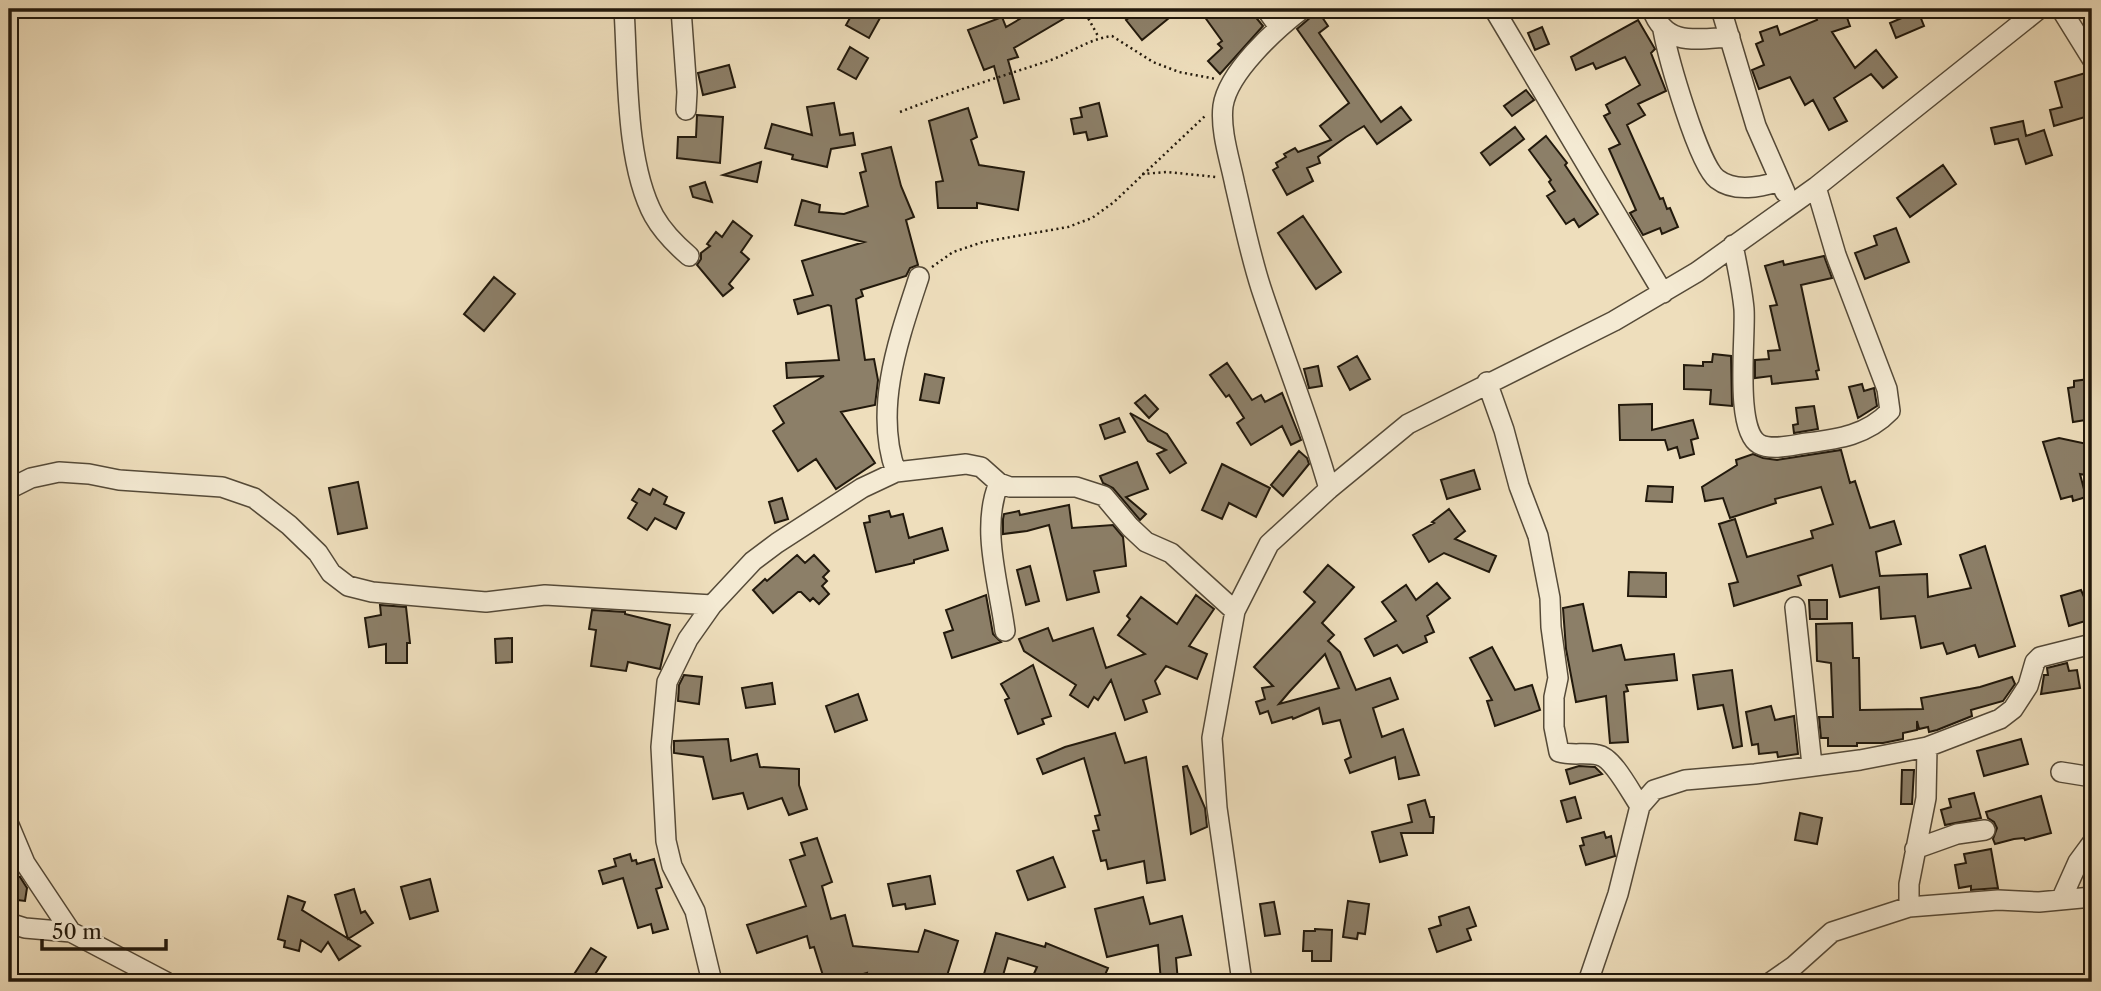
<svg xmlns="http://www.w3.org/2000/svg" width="2101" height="991" viewBox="0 0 2101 991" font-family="'Libre Caslon Text',serif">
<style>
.building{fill:#8c7f68;stroke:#22190c;stroke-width:2;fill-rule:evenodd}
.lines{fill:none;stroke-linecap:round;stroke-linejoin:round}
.minor-casing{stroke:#554a38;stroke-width:22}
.path{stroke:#22190c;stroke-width:2.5;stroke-dasharray:2 3.5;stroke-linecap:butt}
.minor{stroke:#f4ead3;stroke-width:19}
</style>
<rect width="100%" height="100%" fill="#eedebc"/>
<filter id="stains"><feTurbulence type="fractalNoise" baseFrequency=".00286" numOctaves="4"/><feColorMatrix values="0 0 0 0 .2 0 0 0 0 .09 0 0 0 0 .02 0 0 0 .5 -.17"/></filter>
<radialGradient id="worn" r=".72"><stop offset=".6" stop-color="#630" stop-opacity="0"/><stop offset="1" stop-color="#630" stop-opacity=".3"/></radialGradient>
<!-- building -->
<path class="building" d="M855,9h30l-16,29 -23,-13z
M1037,9h43l-66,39 4,9 -10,3 11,39 -15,4 -10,-37 -10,4 -16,-40 34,-13 4,10z
M1141,9h39l-38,31 -16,-20z
M1199,9h50l14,17 -43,48 -12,-13 14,-13 -4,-4 4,-3z
M1813,9h31l6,17 -18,6 23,36 21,-18 21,27 -14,11 -12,-14 -37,24 13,23 -18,9 -16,-30 -8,5 -15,-28 -31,12 -7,-19 12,-5 -8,-21 7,-3 -3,-9 17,-6 3,9 37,-15z
M1318,11l10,15 -9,7 62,89 20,-15 10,13 -34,24 -13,-18 -18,11 -28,20 2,6 -13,5 6,13 -26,14 -14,-25 5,-3 -2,-4 10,-6 -2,-3 11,-6 3,4 33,-12 -11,-14 29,-23 -52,-74z
M1918,11l6,15 -28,12 -6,-15z
M1638,20l17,29 -4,4 15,38 -28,13 7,11 -18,10 33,74 3,-1 4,11 3,-1 8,19 -16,7 -2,-6 -17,7 -13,-22 6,-3 -27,-61 11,-5 -16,-28 6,-3 -4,-8 34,-20 -15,-28 -29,12 -3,-6 -17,7 -5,-13z
M1542,27l7,17 -14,6 -7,-17z
M850,47l18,11 -12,21 -18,-10z
M729,65l6,22 -32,8 -5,-22z
M2092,71v44l-38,11 -4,-16 12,-3 -7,-25z
M1526,90l8,10 -22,16 -8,-10z
M834,103l6,32 13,-2 2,12 -24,4 -4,18 -35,-8 1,-4 -28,-7 7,-24 40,11 -5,-28z
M1099,103l8,33 -19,4 -2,-8 -12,2 -3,-15 11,-2 -2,-9z
M968,108l9,29 -6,3 8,25 45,7 -6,38 -41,-7v5h-39l-2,-26 7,-1 -14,-60z
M697,115l26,2 -3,46 -43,-5 1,-21h18z
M2023,121l3,15 18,-6 8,25 -26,9 -8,-25 -23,5 -4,-16z
M1515,127l9,12 -34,26 -9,-12z
M1546,136l21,27 -2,2 33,49 -19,13 -5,-8 -8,5 -19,-28 8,-5 -6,-9 2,-2 -22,-30z
M891,147l10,39 13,31 -8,3 12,45 -8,3 -4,8 -45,14 2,6 -7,3 9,61 9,-1 4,21 -3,25 -34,7 34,51 -39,26 -20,-30 -18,12 -25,-40 11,-8 -10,-17 50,-30 -37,2 -1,-15 53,-3 -8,-54 -3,-1 -30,9 -4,-14 19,-5 -11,-34 62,-19 -69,-17 7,-25 18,5 -1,7 25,2 24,-8 -8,-33 6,-2 -4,-17z
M761,162l-4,20 -34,-7z
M1943,165l13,19 -46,33 -13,-19z
M705,182l7,20 -19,-5 -3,-10z
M1303,216l38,56 -25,17 -38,-56z
M733,221l19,15 -11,16 8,7 -20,25 4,4 -10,8 -26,-31 4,-6v-6l9,-7 -3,-2 9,-12 6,5z
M1896,228l13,34 -44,17 -10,-26 22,-8 -3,-9z
M1824,256l8,22 -31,7 18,85 -3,1 2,8 -46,5 -1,-8 -16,2v-18l14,-1 -1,-8 12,-1 -10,-44 7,-1 -12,-39 18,-5 1,4z
M494,277l21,17 -31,37 -20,-17z
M1713,354l18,2 1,50 -22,-2 1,-14 -27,-1v-24l19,1v-4h9z
M1357,356l13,23 -20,11 -12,-23z
M1227,363l25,37 9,-5 4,7 17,-9 19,47 -10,5 -9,-19 -31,19 -14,-22 7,-5 -15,-23 -3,2 -16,-22z
M1318,366l4,20 -13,2 -5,-19z
M925,374l19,4 -5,25 -19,-3z
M2090,379l2,40 -19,3 -5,-34 6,-1v-6z
M1862,384l2,7 10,-3 3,18 -19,12 -9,-31z
M1145,395l13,14 -9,9 -14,-15z
M1652,404v26l41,-10 5,18 -7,2 3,14 -14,4 -3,-11 -9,3 -3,-10h-45l-1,-35z
M1814,406l4,23 -24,4 -1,-8 5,-1 -2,-16z
M1130,413l37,21 19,29 -16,10 -13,-19 9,-4 -18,-9z
M1119,418l6,14 -20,7 -5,-14z
M2059,438l33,7v31l-12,-2 6,23 -13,4 -1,-5 -11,3 -18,-57z
M1841,450l9,33 5,-2 15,47 24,-7 7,23 -25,8 4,24 47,-2 1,23 43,-9 -11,-33 25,-9 30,100 -36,11 -4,-12 -28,9 -4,-11 -22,5 -6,-32 -34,3 -2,-32 -39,10 -8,-32 -34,11 3,9 -67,21 -5,-22 9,-2 -19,-58 16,-5 12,38 66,-19 -2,-7 22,-7 -12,-37 -46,12 1,4 -46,15 -7,-20 -18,3 -3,-14 35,-22 -1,-5 17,-6 10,4 14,2z
M1299,451l8,7 2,6 -26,32 -12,-11z
M1137,462l11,27 -22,8 20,17 -6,6 -27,-32 -10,-5 -3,-7z
M1222,464l48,24 -14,29 -27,-14 -7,16 -20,-9z
M1474,470l6,19 -33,10 -6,-19z
M358,482l9,46 -29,6 -9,-46z
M1648,486l25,1 -1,15 -26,-1z
M639,489l11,6 3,-6 14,8 -3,7 20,9 -8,16 -21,-11 -8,12 -19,-12 9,-15 -5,-3z
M782,498l6,21 -13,4 -6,-21z
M1069,505l3,23 41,-3 10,12 3,29 -32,5 5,21 -32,8 -18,-75 -22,6 -24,3v-15l1,-5 15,-3 1,4z
M1449,509l16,22 -10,8 41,17 -7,16 -45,-19 -15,9 -16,-27 21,-12 -2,-1z
M889,511l2,6 12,-3 6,24 33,-10 6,22 -34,10v3l-38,9 -12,-49 6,-1 -1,-6z
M797,555l8,8 9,-8 15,16 -6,6 4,4 -5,5 7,8 -10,10 -6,-6 -3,3 -9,-9h-3l-25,21 -20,-23 12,-11 2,2z
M1328,565l26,22 -32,36 12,12 -6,6 12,11 16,38 34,-12 8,21 -25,9 9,29 21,-8 16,46 -20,4 -4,-22 -45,16 -5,-13 6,-3 -11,-37 -17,4 -4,-16 -26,11 -1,-2 -20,6 -4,-12 -8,3 -4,-12 9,-3 -3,-11 11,-2 -19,-19 61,-65 -11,-10zM1325,654l14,34 -60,16 11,-13z
M1030,566l9,35 -13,4 -9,-35z
M1629,572l37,1v24l-38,-1z
M1437,583l13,15 -23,18 7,16 -9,4 2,6 -24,11 -6,-8 -23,11 -9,-17 31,-18 -14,-19 24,-17 10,15z
M2081,590l3,7 8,-3v25l-23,7 -8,-30z
M986,595l7,39 8,8 -49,16 -8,-25 9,-3 -7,-20z
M1196,595l18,14 -25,37 18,8 -10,25 -31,-13 -11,15 5,13 -17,6 4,12 -22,8 -14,-40 -13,20 -4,-3 -6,10 -18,-12 6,-10 -52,-34 -5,-12 29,-11 5,13 40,-13 13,40 39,-14 -27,-19 12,-16 -3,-3 14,-19 36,27z
M1809,600h18v19h-17z
M1583,604l10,47 28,-6 4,15 49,-6 3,26 -51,5 2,6 -4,1 4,50 -18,1 -4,-47 -30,6 -10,-53 -3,-41z
M380,605l26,2 4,36h-3v20h-21v-19l-17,3 -4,-29 16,-3z
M592,610l33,2v2l45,11 -10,44 -32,-7 -2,9 -35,-5 5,-36 -7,-1z
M1852,623l1,35h6l1,52 63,-1 -2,-11 59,-11 32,-10 3,7 -12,17 -32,9 1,6 -35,14 -8,2 -1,-5 -9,2 -2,-8v9l-14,3v6l-20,4h-26v3h-29v-8h-7l-2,-21h14l-2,-54 -14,-2 -1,-37z
M512,638v24l-16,1 -1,-24z
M1492,647l23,43 17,-5 8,25 -45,16 -8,-25 5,-1 -22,-42z
M2067,663l2,8 8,-1 3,18 -39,6 3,-19h4l-1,-7z
M1033,665l18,51 -9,3 2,5 -26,10 -13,-34 4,-2 -8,-14z
M1732,670l10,76 -9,2 -10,-43 -25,4 -5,-34z
M684,675l18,2 -3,27 -21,-3 1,-16z
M772,683l3,21 -29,4 -4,-20z
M858,694l9,26 -32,12 -9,-26z
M1771,706l4,14 19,-4 4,38 -20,3 -1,-5 -18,2 -1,-10 -6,1 -6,-33z
M1115,733l10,30 21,-6 19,123 -18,3 -3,-22 -36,8 -2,-9 -5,1 -8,-30 6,-1 -4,-14 5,-1 -16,-57 -41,16 -6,-15 28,-12z
M728,739l3,22 26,-7 3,13 39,2v16l8,24 -18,6 -7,-17 -34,11 -5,-16 -30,6 -10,-42 -29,-4v-12z
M2021,739l7,25 -44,12 -7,-25z
M1187,766l18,42 2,19 -16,7 -8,-67z
M1579,766l16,1 7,7 -32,10 -4,-14z
M1902,770h12l-2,34h-11z
M1974,793l7,25 -36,7 -4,-15 10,-3 -2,-8z
M2041,796l10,37 -26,7 -1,-2 -10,1 -19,5 -2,-5 4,-11 -3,-6 -6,-4 -2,-6z
M1575,797l6,21 -14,4 -6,-21z
M1425,800l5,17h4l-1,16h-32l6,22 -27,7 -8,-30 40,-10 -4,-17z
M1800,813l22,5 -5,26 -22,-4z
M1604,832l2,6 5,-2 4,20 -29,9 -6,-19 4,-1 -2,-7z
M817,838l15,44 -10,4 9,33 14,-4 8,31 65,6 7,-22 33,11 -13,41h-79l1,-9 -31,9h-11l-11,-35 -4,1 -3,-12 -50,17 -10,-28 59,-19 -16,-46 15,-5 -4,-12z
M1991,849l7,39 -27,2v-4l-12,2 -4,-23 11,-2 -2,-9z
M630,854l2,7 4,-1 1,4 17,-5 8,28 -6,2 12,40 -15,4 -2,-9 -13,4 -15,-50 -20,6 -4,-13 17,-5 -2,-7z
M1053,857l12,30 -37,13 -11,-29z
M9,875l11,2 7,11 -2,13 -16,-2z
M930,876l5,28 -29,5 -1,-5 -12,2 -5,-22z
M430,879l8,32 -28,8 -9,-32z
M354,889l7,24 4,-2 8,12 -25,16 -13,-44z
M288,896l17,6 -3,8 58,36 -21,14 -11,-18 -7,10 -20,-12 -2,11 -15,-4 1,-6 -7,-2z
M1143,897l7,27 32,-8 9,39 -15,3 2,24h-17l-3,-37 -51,12 -12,-48z
M1348,901l21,3 -4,30 -7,-1 -1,6 -14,-2z
M1274,902l6,32 -15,2 -5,-32z
M1469,907l7,19 -9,3 4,11 -34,12 -8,-23 12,-4 -2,-8z
M1315,929l17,1 -1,31h-19v-10h-9l1,-20h11z
M996,933l49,14 1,-4 62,25 -6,14h-52l-17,-6 4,-9 -29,-9 -6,21 -18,-5z
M591,948l15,9 -16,25h-21z"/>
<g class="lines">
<defs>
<path id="minor" d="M624,9c4,61 1,154 30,207 9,16 21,28 35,40
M681,9l6,83 -1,18
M1266,9l13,18
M1302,9c-26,20 -74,63 -79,97 -3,25 7,54 12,79 8,34 15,69 26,103 22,67 49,133 68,201
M1494,9l169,284
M1652,9c13,38 45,30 78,28
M1721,9l35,117 29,66
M2061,9l31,50
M1663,30c5,27 35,134 54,149 18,14 44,8 63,2
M1733,245c4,21 9,42 11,64 2,27 -10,121 15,135 13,7 34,1 48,-1 32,-4 60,-8 83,-32l-3,-22 -51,-134 -20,-68
M1487,382l17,48 15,56 19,50 12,62 1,29 7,51 -4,19v30l5,25c13,4 25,0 39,3 15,2 33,38 42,51
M896,472c-23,-63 3,-134 23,-195
M999,483c-19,45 0,101 6,148
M9,489l22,-11 28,-6 30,2 30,6 103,7 32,11 35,27 29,28 13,20 17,13 24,6 114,10 59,-7 167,10
M1795,607l17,158
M2061,772l31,5
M9,825l16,38 46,69
M1915,849l42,-15 28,-4
M2061,900l17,-38 14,-19
M1909,907v-23l17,-86 1,-51
M9,923l16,5 46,4 95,50
M712,982l-17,-71 -23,-45 -6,-25 -5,-94 6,-65 21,-43 24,-34 41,-44 24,-18 85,-55 34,-16 70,-8 15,3 18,16 11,4h66l28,9 26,31 16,15 25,11 64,58
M1242,982l-25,-174 -5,-70 23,-127 34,-67 60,-55 79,-65 206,-103 83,-49 119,-85 223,-178
M1588,982l30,-88 22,-88 14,-16 31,-10 70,-6 105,-14 67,-13 73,-28 13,-10 15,-23 7,-24 5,-5 52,-13
M1771,982l23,-16 38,-34 77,-25 89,-7 41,2 53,-5"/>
</defs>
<!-- minor casing -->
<use href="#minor" class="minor-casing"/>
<!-- path -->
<path class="path" d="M1083,9l15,27
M900,112c50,-20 100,-35 151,-52 21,-8 38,-21 61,-24l41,26 26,10 37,7
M1142,174l25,-2 49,5
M932,267l21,-15 30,-10 85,-15 24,-9 22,-16 91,-86"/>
<!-- minor -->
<use href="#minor" class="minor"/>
</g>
<!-- margin -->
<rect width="2101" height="991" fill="none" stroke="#eedebc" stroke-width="35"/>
<rect x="10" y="10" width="2080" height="970" fill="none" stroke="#22190c" stroke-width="3.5"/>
<rect x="18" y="18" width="2066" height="956" fill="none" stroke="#22190c" stroke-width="2"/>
<!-- scale -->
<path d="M42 939v10h124v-10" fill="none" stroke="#22190c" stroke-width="3.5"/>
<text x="52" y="939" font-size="21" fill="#22190c" stroke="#f4ead3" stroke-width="5" paint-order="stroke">50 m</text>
<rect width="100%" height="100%" filter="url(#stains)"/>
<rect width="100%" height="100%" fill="url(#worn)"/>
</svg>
